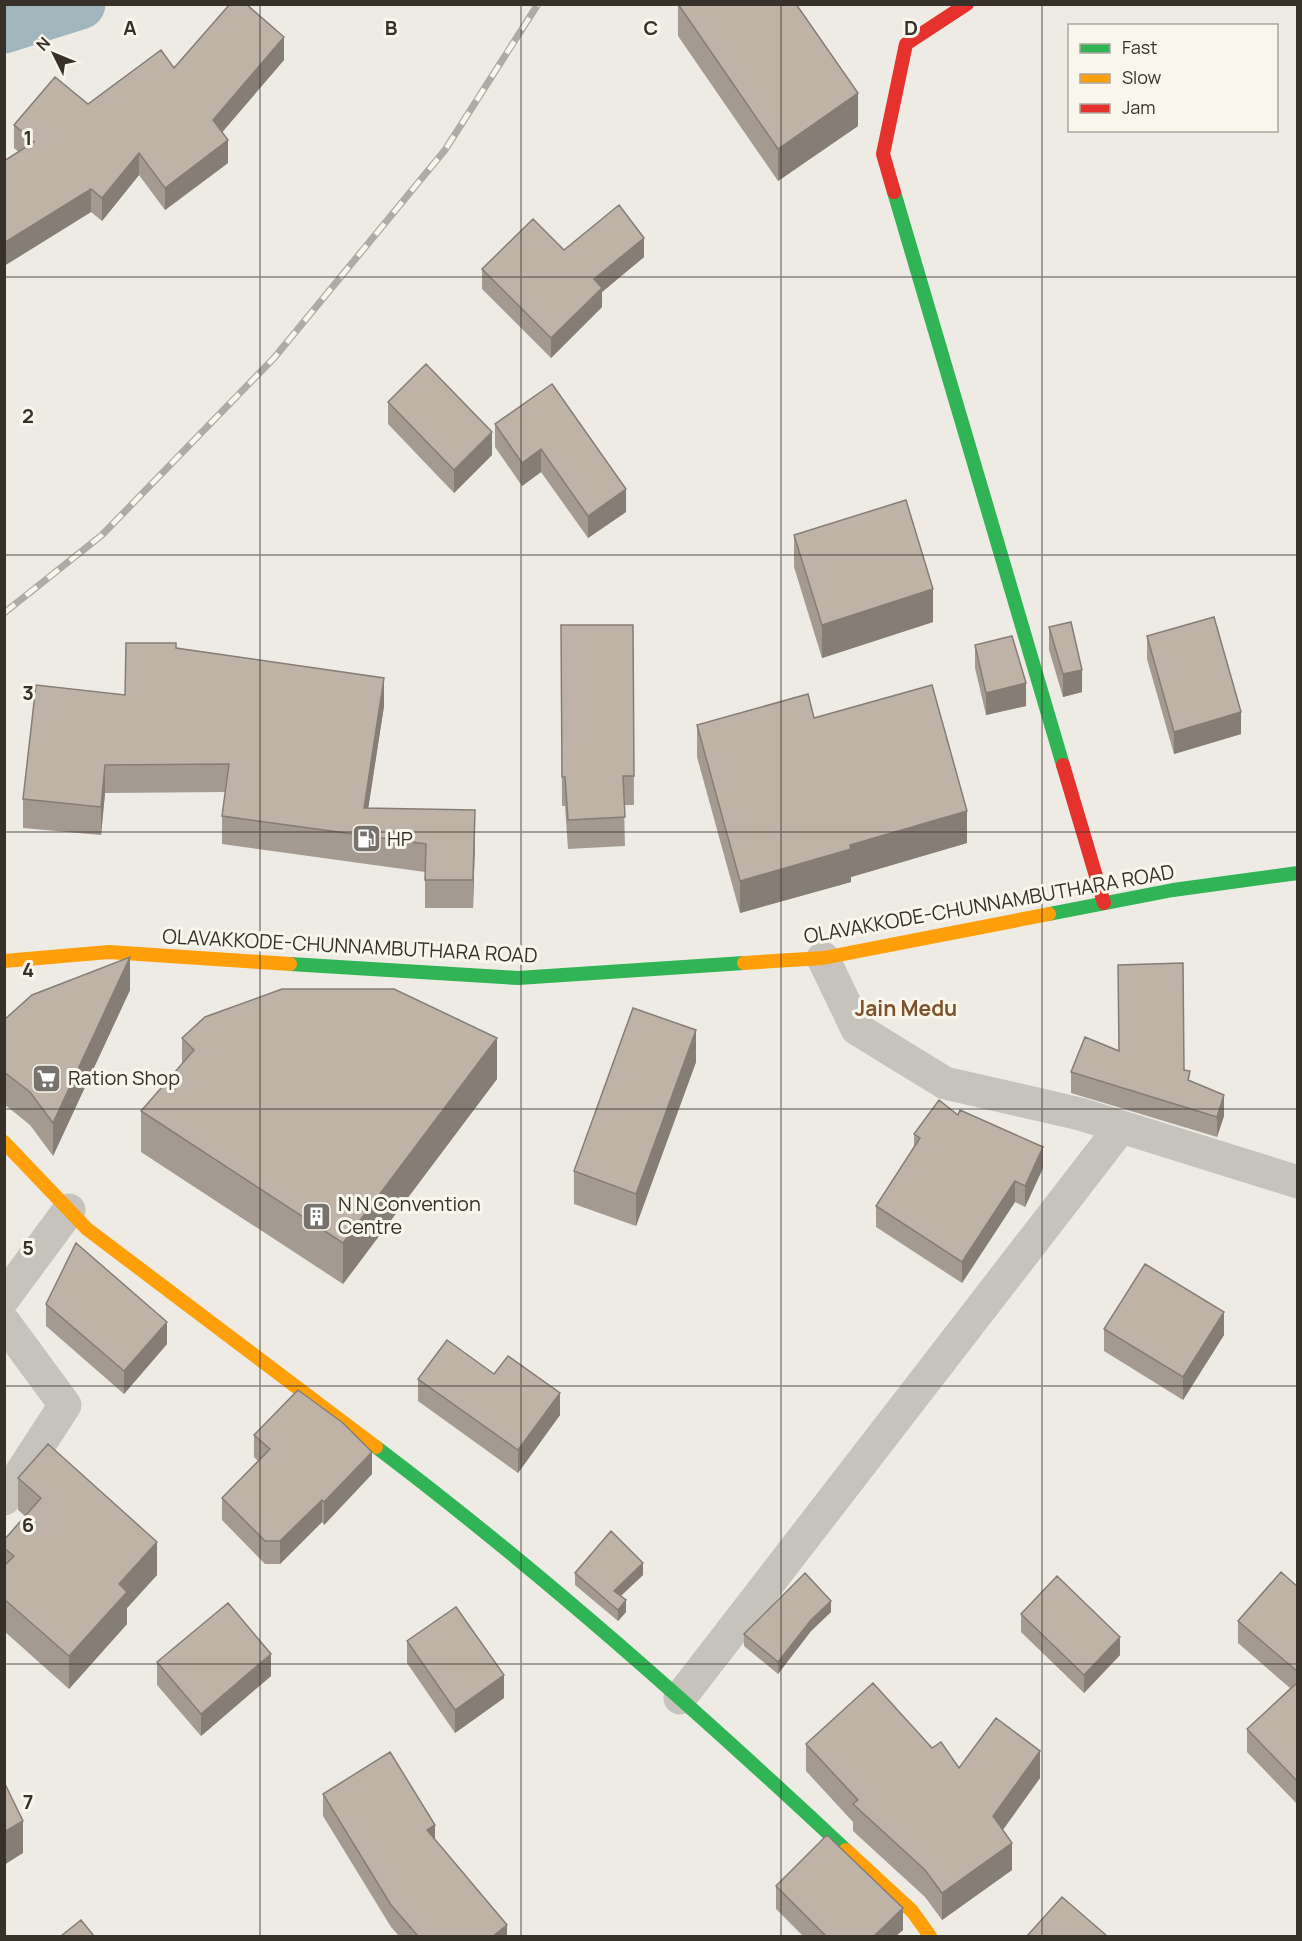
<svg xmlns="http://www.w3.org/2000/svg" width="1302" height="1941" viewBox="0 0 1302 1941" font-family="Manrope,sans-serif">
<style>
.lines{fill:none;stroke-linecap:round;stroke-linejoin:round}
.canal{stroke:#a1b6bc;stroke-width:51}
.street{stroke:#c6c3bc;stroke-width:33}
.fast{stroke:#30b455;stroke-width:14}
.slow{stroke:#ff9f0a;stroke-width:14}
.jam{stroke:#e5322d;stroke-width:14}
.rail-casing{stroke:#aeaba6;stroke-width:7}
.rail{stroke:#f9f6ec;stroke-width:4.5;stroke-dasharray:14;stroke-linecap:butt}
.wall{fill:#a49a90}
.shaded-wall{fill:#867d75}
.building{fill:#bfb3a7;stroke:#867d75;stroke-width:1.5}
.grid{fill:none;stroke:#37312a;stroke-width:1.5;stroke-opacity:0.55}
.labels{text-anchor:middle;stroke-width:6;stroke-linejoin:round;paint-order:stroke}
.poi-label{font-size:20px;fill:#37312a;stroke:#f9f6ec;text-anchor:start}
.street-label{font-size:20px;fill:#37312a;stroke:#f9f6ec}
.neighbourhood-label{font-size:21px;font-weight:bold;fill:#7f522b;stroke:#f9f6ec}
.grid-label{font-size:20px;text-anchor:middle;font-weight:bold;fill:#37312a;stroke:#f9f6ec;stroke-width:6;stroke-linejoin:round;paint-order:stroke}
</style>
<rect width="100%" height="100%" fill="#edebe4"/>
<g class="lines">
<!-- canal -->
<path class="canal" d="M4,28l76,-24"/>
<!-- street -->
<path class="street" d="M823,958l34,71 88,54 135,31 218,68
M4,1298l65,-88
M4,1322l61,83 -61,94
M680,1698l441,-571"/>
<!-- fast -->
<path class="fast" d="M894,192l169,573
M1049,914l124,-24 125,-17
M290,964l228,14 226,-15
M376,1447c164,124 319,262 470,403"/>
<!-- slow -->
<path class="slow" d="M4,961l105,-9 181,12
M744,963l79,-5 226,-44
M4,1142l83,87 289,218
M846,1850l66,61 18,25"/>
<!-- jam -->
<path class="jam" d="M894,192l-11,-38 23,-110 61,-40
M1063,765l41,138"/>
<defs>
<path id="rail" d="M4,613l98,-78 172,-177 171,-208 93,-146"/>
</defs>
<!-- rail casing -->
<use href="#rail" class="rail-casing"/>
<!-- rail -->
<use href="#rail" class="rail"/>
</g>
<!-- wall -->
<path class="wall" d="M678,4l180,122 -80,55 -100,-145z
M284,60l-62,72 6,31 -63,47 -26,-35 -37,46 -11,-9 -87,54v-105l15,-9 -5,-4v-23l74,-21 86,-36z
M564,250l80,7 -42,35v15l-51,51 -69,-69v-20z
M552,384l74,128 -38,26 -47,-66 -19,14 -27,-39v-23z
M388,402l104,53 -38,38 -66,-69z
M794,535l139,87 -111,36 -28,-91z
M561,625h72l1,180h-10l1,41 -57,3 -3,-43h-3z
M1049,627l33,65 -19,5 -14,-47z
M1147,636l94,98 -67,20 -27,-95z
M975,645l51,61 -40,9 -11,-47z
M176,648l208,58 -16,102 107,30 -2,70h-48v-36l-203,-28v-28l3,-24 -120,1 -4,42 -78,-7v-29l102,-104z
M814,718l153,125 -116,34v5l-111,31 -43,-156v-32z
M130,990l-77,166 -23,-31 -26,-21v-84z
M182,1038l315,41 -154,205 -202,-132v-41l41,-47z
M1118,1051l66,19 6,11 34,35 -7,21 -146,-44v-21z
M696,1062l-60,164 -62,-22v-33z
M958,1115l85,53 -18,39 -10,-5 -53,81 -86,-56v-21l38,-59v-13z
M46,1304l121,40 -43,50 -78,-68z
M1104,1329l120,6 -41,65 -79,-49z
M494,1374l66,41 -42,58 -100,-72v-22z
M254,1435l118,39 -48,51 -2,-3 -42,42h-15l-43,-44v-22l36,-37 -4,-4z
M18,1478l139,97 -30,33v16l-58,65 -65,-58v-91l21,-24 -7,-6z
M575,1573l68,2 -22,21 5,16 -8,9 -43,-36z
M1298,1587v218l-51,-53v-23l43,-41 -52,-45v-22z
M831,1612l-20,19 -33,43 -34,-28v-12z
M1021,1614l99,41 -36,38 -63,-61z
M407,1641l97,57 -49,35 -48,-70z
M157,1662l114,14 -70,60 -44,-51z
M806,1744l126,4 27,20 81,10 -37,52 9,40 -70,50 -17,-23 -72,-66v-9l-47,-51z
M323,1794l112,46 72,96h-108l-8,-9 -68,-111z
M776,1886l127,44 -7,6h-93l-27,-27z"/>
<!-- shaded-wall -->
<path class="shaded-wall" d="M284,37v23l-71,83v-23z
M858,93v33l-80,55v-32z
M228,140v23l-63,47v-22z
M139,153v22l-37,46v-23z
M91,189v23l-87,54v-23z
M644,238v19l-42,35v15l-51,51v-20l43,-59z
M492,432v23l-38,38v-23z
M541,449v23l-19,14v-23z
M626,489v23l-38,26v-22z
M933,589v33l-111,36v-33z
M1082,670v22l-19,5v-23z
M384,678v28l-20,130v-28z
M1026,683v23l-40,9v-22z
M1241,712v22l-67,20v-22z
M105,765v28l-4,42v-28z
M475,810v28l-2,70v-28z
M967,811v32l-116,34v5l-111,31v-32l110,-36z
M130,957v33l-77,166v-33z
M696,1030v32l-60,164v-32z
M497,1038v41l-154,205v-41z
M1224,1095v21l-7,21v-20z
M1043,1147v21l-18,39v-21z
M1015,1181v21l-53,81v-21z
M1224,1312v23l-41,65v-23z
M167,1322v22l-43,50v-23z
M560,1393v22l-42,58v-23z
M372,1452v22l-48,51v-23z
M322,1500v22l-42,42v-23z
M157,1542v33l-30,33v16l-58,65v-33l50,-72z
M643,1563v12l-29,27v-11z
M626,1600v12l-8,9v-11z
M831,1601v11l-20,19 -33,43v-12l33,-42z
M1120,1637v18l-36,38v-18z
M271,1654v22l-70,60v-22z
M504,1675v23l-49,35v-23z
M1040,1751v27l-47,65v-27z
M23,1821v32l-19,12v-33z
M435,1825v23l-8,-18z
M1012,1843v27l-70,50v-27z
M903,1908v22l-7,6h-22z
M507,1925v11h-14z"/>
<!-- building -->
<path class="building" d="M230,4h16l38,33 -71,83 15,20 -63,48 -26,-35 -37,45 -11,-9 -87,54v-82l30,-19 -20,-17 41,-48 33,27 73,-54 13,18z
M678,4h118l62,89 -80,56z
M619,205l25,33 -50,41 8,9 -51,50 -69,-69 51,-50 31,31z
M426,364l66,68 -38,38 -66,-68z
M552,384l74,105 -38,27 -47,-67 -19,14 -27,-39z
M906,500l27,89 -111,36 -28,-90z
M1214,617l27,95 -67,20 -27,-96z
M1071,622l11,48 -19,4 -14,-47z
M561,625h72l1,151h-11l2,41 -57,3 -3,-43h-3z
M1012,636l14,47 -40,10 -11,-48z
M126,643h50v5l208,30 -20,130 111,2 -2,70h-48l1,-36 -204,-28 7,-52 -124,1 -4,42 -78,-8 13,-114 89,10z
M932,685l35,126 -117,34 1,4 -111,32 -43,-156 111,-31 6,24z
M130,957l-77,166 -23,-31 -26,-20v-52l28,-25z
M1183,963l1,107 6,1 -2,9 36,15 -7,22 -146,-45 14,-35 34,14 -1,-86z
M282,989h112l103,49 -154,205 -202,-132 53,-61 -12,-12 23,-21z
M633,1008l63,22 -60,164 -62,-23z
M939,1100l19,15 2,-5 83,37 -18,39 -10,-5 -53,81 -86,-56 44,-68 -6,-4z
M76,1243l91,79 -43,49 -78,-67z
M1145,1264l79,48 -41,65 -79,-48z
M447,1340l47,34 14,-18 52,37 -42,57 -100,-71z
M298,1390l45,33 29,29 -48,50 -2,-2 -42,41h-15l-43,-43 48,-49 -16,-14z
M48,1444l109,98 -38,42 8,8 -58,64 -65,-57v-33l10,-10 -10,-8v-8l37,-42 -23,-20z
M611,1531l32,32 -29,28 12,9 -8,10 -43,-37z
M1281,1572l17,15v85l-60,-51z
M805,1573l26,28 -20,19 -33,42 -34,-28z
M1057,1576l63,61 -36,38 -63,-61z
M228,1603l43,51 -70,60 -44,-52z
M456,1607l48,68 -49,35 -48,-69z
M1298,1682v100l-51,-53z
M873,1683l59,65 9,-6 18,26 37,-50 44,33 -47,65 19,27 -70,50 -17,-23 -72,-66 5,-4 -52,-56z
M390,1752l45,73 -8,5 80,95 -14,11h-75l-27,-31 -68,-111z
M4,1782l19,39 -19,11z
M827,1835l76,73 -29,28h-48l-50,-50z
M1062,1897l45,39h-80z
M81,1920l13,16h-33z"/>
<!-- grid -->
<path class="grid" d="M260,4v1932M521,4v1932M781,4v1932M1042,4v1932M4,277h1294M4,555h1294M4,832h1294M4,1109h1294M4,1386h1294M4,1664h1294"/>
<!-- icons -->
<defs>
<symbol id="fuel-square" viewBox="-11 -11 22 22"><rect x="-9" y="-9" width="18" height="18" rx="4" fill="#77726b" stroke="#f9f6ec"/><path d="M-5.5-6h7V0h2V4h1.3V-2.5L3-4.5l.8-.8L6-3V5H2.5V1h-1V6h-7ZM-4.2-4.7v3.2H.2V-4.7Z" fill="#fff"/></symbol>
<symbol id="supermarket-square" viewBox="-11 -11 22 22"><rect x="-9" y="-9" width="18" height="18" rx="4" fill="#77726b" stroke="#f9f6ec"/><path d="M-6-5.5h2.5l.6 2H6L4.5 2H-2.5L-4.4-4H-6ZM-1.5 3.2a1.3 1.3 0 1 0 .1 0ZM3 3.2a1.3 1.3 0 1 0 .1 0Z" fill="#fff"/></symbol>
<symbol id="building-square" viewBox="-11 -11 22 22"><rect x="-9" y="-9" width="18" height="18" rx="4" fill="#77726b" stroke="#f9f6ec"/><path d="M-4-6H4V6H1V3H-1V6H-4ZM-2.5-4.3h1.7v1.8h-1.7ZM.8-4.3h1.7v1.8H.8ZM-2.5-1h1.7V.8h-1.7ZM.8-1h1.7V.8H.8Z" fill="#fff"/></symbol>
</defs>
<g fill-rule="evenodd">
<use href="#fuel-square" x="350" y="822" width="33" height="33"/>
<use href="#supermarket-square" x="30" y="1062" width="33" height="33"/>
<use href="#building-square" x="300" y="1200" width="33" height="33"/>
</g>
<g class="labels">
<!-- poi labels -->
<g class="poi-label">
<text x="387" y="846">HP</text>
<text x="68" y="1085">Ration Shop</text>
<text x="338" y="1211">N N Convention<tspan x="338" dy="23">Centre</tspan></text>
</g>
<!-- street labels -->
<g class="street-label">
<text transform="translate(989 904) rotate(-10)" y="7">OLAVAKKODE-CHUNNAMBUTHARA ROAD</text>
<text transform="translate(350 946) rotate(3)" y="7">OLAVAKKODE-CHUNNAMBUTHARA ROAD</text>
</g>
<!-- neighbourhood labels -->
<g class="neighbourhood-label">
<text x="906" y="1016">Jain Medu</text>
</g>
</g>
<g class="grid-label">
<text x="130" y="35">A</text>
<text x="391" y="35">B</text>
<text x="651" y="35">C</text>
<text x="911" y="35">D</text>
<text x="28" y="145">1</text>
<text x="28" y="423">2</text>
<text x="28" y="700">3</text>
<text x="28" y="977">4</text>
<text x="28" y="1255">5</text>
<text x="28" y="1532">6</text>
<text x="28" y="1809">7</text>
</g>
<!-- border -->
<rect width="1302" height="1941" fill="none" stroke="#37312a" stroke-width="12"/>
<!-- legend -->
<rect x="1068" y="24" width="210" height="108" fill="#f9f6ec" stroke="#aba79e" stroke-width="1.5"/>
<rect x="1080" y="44" width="30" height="9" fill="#30b455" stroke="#aba79e" stroke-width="1.5"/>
<text x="1122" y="54" font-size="18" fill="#37312a">Fast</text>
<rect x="1080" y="74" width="30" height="9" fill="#ff9f0a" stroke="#aba79e" stroke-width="1.5"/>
<text x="1122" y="84" font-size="18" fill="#37312a">Slow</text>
<rect x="1080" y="104" width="30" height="9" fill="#e5322d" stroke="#aba79e" stroke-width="1.5"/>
<text x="1122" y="114" font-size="18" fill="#37312a">Jam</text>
<!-- north arrow -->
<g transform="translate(54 54) rotate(313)" stroke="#f9f6ec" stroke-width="4.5" paint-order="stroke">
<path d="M0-4.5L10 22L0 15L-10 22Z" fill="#37312a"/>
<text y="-9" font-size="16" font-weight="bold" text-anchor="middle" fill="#37312a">N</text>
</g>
</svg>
